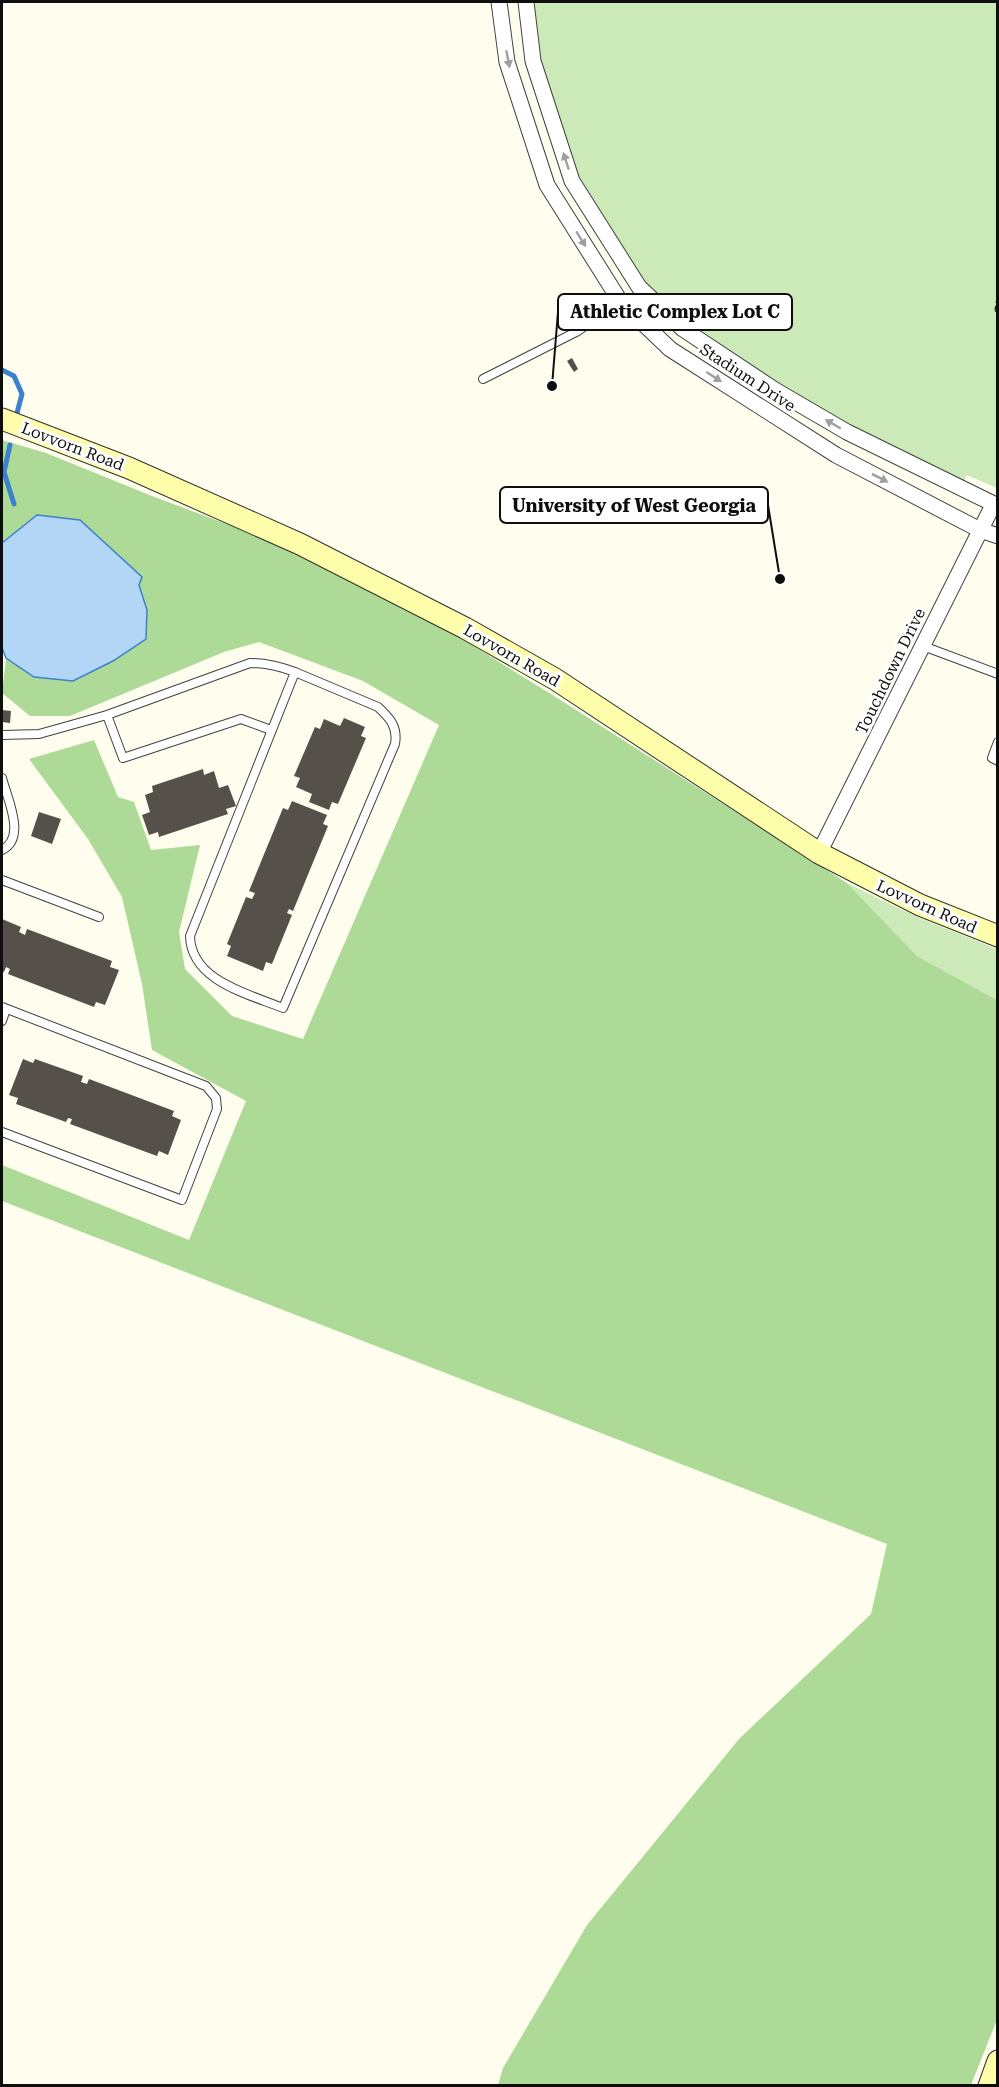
<svg xmlns="http://www.w3.org/2000/svg" width="999" height="2087" viewBox="0 0 999 2087" font-family="'Roboto Serif',serif">
<style>
.green{fill:#cce9b8}
.forest{fill:#aeda98}
.water{fill:#b3d5f6;stroke:#3b81cc;stroke-width:1.5}
.lines{fill:none;stroke-linecap:round;stroke-linejoin:round}
.stream{stroke:#3b81cc;stroke-width:5}
.building{fill:#56504a}
.lane-casing{stroke:#414141;stroke-width:10}
.street-casing{stroke:#414141;stroke-width:17}
.secondary-casing{stroke:#303030;stroke-width:23}
.path{stroke:#303030;stroke-width:3;stroke-dasharray:6 3;stroke-linecap:butt}
.lane{stroke:#fff;stroke-width:8}
.street{stroke:#fff;stroke-width:15}
.secondary{stroke:#fefeaa;stroke-width:21}
.oneway{fill:#9f9f9f}
.labels{text-anchor:middle;stroke-width:6;stroke-linejoin:round;paint-order:stroke}
.street-label{font-size:16px;fill:#0e0e0e;stroke:#fff}
.leader{fill:none;stroke:#0e0e0e;stroke-width:2}
.callout-dot{fill:#0e0e0e;stroke:#fff;stroke-width:2}
.callout{fill:#fff;stroke:#0e0e0e;stroke-width:2}
.callout-label{font-size:18px;text-anchor:middle;font-weight:bold;fill:#0e0e0e}
</style>
<rect width="100%" height="100%" fill="#fffeee"/>
<!-- green -->
<path class="green" d="M530,2h467v486l-30,-13 -5,10 -142,-73 -144,-96 -35,-36 -66,-104 -33,-94z
M847,883l70,34 80,32v51l-80,-44z"/>
<!-- forest -->
<path class="forest" d="M2,440l44,13 106,43 112,42 145,68 153,95 285,182 70,73 80,44 1,1017 -27,68h-473l5,-17 84,-143 152,-186 132,-125 16,-70 -885,-343v-36l187,75 57,-139 -94,-51 -10,-66 -20,-87 -34,-58 -59,-80 65,-19 24,57 16,5 17,48 49,-5 -21,87 6,37 47,47 71,23 136,-314 -76,-44 -104,-39 -35,10 -154,64h-40l-28,-23 4,-35 28,19 39,4 40,-20 33,-22 1,-29 -8,-25 -102,-70 -35,28z"/>
<!-- water -->
<path class="water" d="M37,515l43,5 62,57 -3,8 8,25 -1,29 -33,22 -40,20 -39,-4 -28,-19 -4,-10v-105z"/>
<g class="lines">
<!-- stream -->
<path class="stream" d="M2,370l12,6 8,18 -5,19
M10,445l-6,27 10,32"/>
</g>
<!-- building -->
<path class="building" d="M572,358l6,11 -4,3 -7,-11z
M2,710l9,1 -1,12 -8,-1z
M344,718l21,9 -4,9 5,2 -28,66 -6,-2 -3,8 -20,-8 3,-8 -16,-7 4,-9 -6,-2 21,-49 5,2 4,-10 16,7z
M203,769l1,6 10,-4 5,17 9,-3 8,21 -10,3 2,5 -69,23 -1,-5 -9,3 -7,-20 8,-3 -5,-17 8,-3 -1,-6z
M292,801l35,14 -4,9 5,2 -35,85 -4,-2 -2,4 5,2 -20,49 -6,-2 -3,9 -36,-15 4,-10 -4,-2 19,-47 6,2 3,-6 -6,-2 34,-83 5,2z
M39,812l22,7 -9,25 -21,-8z
M2,919l19,8 -2,5 6,3 2,-6 85,32 -2,6 9,3 -14,35 -9,-3 -2,5 -86,-33 2,-5 -4,-2 -2,5 -2,-1z
M23,1059l10,4 2,-4 48,17 -2,6 6,2 2,-5 85,32 -2,5 9,4 -13,35 -9,-4 -2,5 -87,-32 2,-5 -4,-1 -2,4 -50,-18 2,-6 -9,-3z"/>
<g class="lines">
<defs>
<path id="lane" d="M483,379l95,-48 42,-30
M923,646l75,28
M107,715l16,43 118,-39 30,11
M2,735l37,-1 68,-19 143,-52c17,0 29,3 45,9l83,35c12,11 20,20 17,37l-112,264c-34,-14 -92,-27 -93,-72l105,-264
M998,742l-6,16 6,3
M2,778c5,20 25,60 0,72
M2,880l97,37
M2,1007l204,79 10,12 1,11 -35,91 -180,-68
M2,1021l4,-12"/>
<path id="street" d="M499,2l8,60 40,123 73,116 50,48 166,106 144,75 18,6
M526,2l7,59 39,120 67,106 44,42 92,61 72,42 151,74
M819,853l174,-348"/>
<path id="secondary" d="M2,419l127,49 171,76 165,84 90,51 264,174 101,52 78,31
M989,2086l9,-25"/>
</defs>
<!-- lane casing -->
<use href="#lane" class="lane-casing"/>
<!-- street casing -->
<use href="#street" class="street-casing"/>
<!-- secondary casing -->
<use href="#secondary" class="secondary-casing"/>
<!-- path -->
<path class="path" d="M998,297l-2,12 2,9"/>
<!-- lane -->
<use href="#lane" class="lane"/>
<!-- street -->
<use href="#street" class="street"/>
<!-- secondary -->
<use href="#secondary" class="secondary"/>
</g>
<!-- one-way arrows -->
<defs><path id="oneway-solid" d="M-6-.8H1V-3.2L6.5 0L1 3.2V.8H-6Z" transform="scale(1.5)"/></defs>
<g class="oneway">
<use href="#oneway-solid" transform="translate(508 59) rotate(79)"/>
<use href="#oneway-solid" transform="translate(566 161) rotate(-108)"/>
<use href="#oneway-solid" transform="translate(581 239) rotate(58)"/>
<use href="#oneway-solid" transform="translate(714 377) rotate(33)"/>
<use href="#oneway-solid" transform="translate(833 424) rotate(-150)"/>
<use href="#oneway-solid" transform="translate(880 478) rotate(27)"/>
</g>
<g class="labels">
<!-- street labels -->
<g class="street-label">
<text transform="translate(748 377) rotate(33)" y="6">Stadium Drive</text>
<text transform="translate(73 446) rotate(21)" y="6">Lovvorn Road</text>
<text transform="translate(512 655) rotate(30)" y="6">Lovvorn Road</text>
<text transform="translate(890 671) rotate(-64)" y="6">Touchdown Drive</text>
<text transform="translate(927 906) rotate(24)" y="6">Lovvorn Road</text>
</g>
</g>
<!-- callouts -->
<path class="leader" d="M552 386L558 312M780 579L768 505"/>
<g class="callout-dot">
<circle cx="552" cy="386" r="6"/>
<circle cx="780" cy="579" r="6"/>
</g>
<g class="callout">
<rect x="558" y="294" width="234" height="36" rx="6"/>
<rect x="500" y="487" width="268" height="36" rx="6"/>
</g>
<g class="callout-label">
<text x="675" y="318">Athletic Complex Lot C</text>
<text x="634" y="512">University of West Georgia</text>
</g>
<!-- border -->
<rect width="999" height="2087" fill="none" stroke="#0e0e0e" stroke-width="6"/>
</svg>
